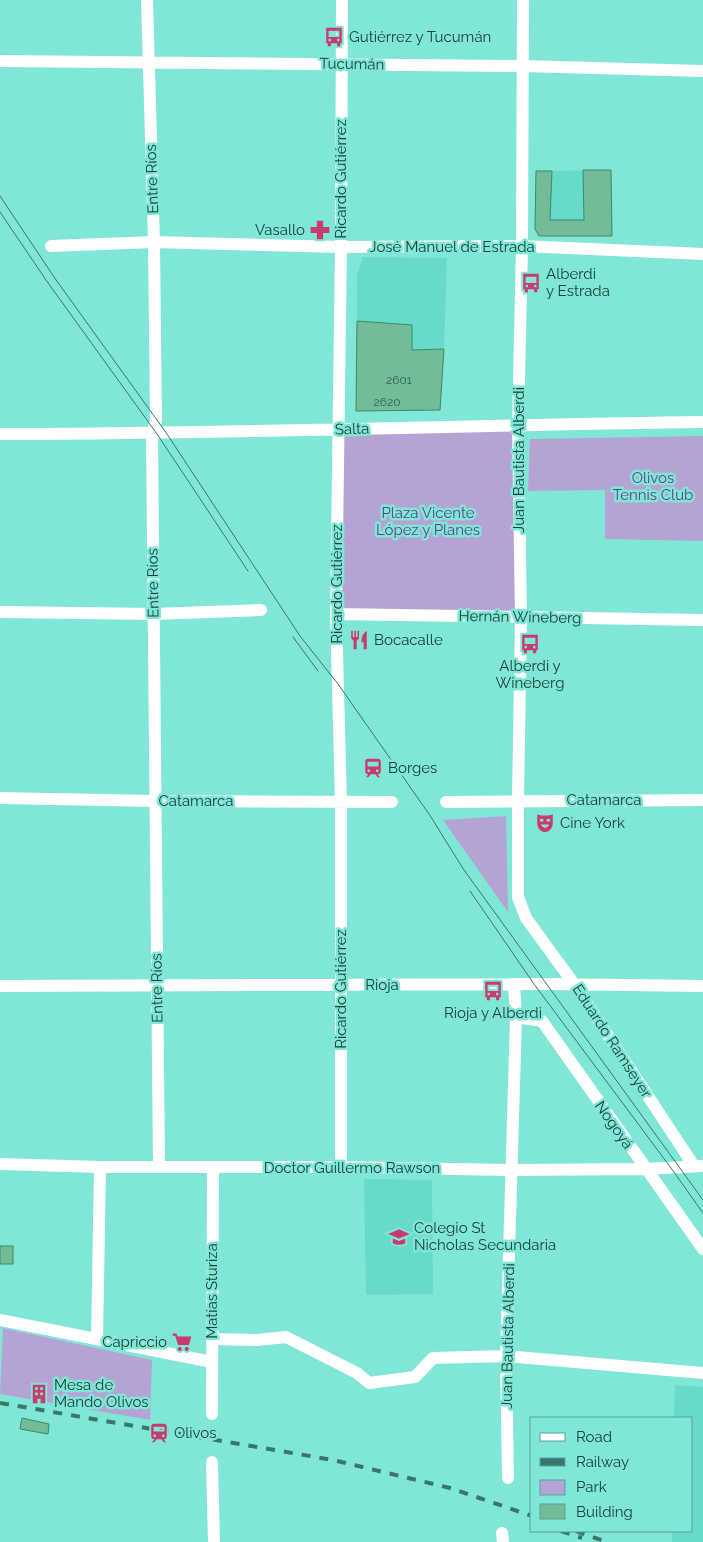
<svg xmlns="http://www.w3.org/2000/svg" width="703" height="1542" viewBox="0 0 703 1542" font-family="Raleway,sans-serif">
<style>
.built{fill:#67dbc9}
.green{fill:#b6a3d6}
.building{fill:#74bb98;stroke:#388b66}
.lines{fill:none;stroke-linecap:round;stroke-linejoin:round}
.minor{stroke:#fff;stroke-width:12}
.tram{stroke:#38766c;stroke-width:1}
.rail{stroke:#38766c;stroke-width:4;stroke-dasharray:9 9;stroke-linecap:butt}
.labels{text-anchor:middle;stroke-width:5;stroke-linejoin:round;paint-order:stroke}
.number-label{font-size:12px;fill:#2e6052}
.poi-label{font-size:15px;fill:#16423b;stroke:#80e6d5;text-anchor:start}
.street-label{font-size:15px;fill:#16423b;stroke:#80e6d5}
.park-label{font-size:15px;fill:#5f3f88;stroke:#80e6d5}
</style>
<rect width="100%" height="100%" fill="#80e6d5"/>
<!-- built -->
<path class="built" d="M611,170l1,66h-73l-4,-7 1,-58z
M363,257l84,1 -3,91 -32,1v-25l-55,-4v-46z
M364,1179l68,1 1,114 -67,1z
M675,1385l28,2v155h-31v-11h20v-113h-18z"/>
<!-- green -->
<path class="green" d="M518,425l3,192 -185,-3 3,-185z
M703,436v105l-98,-2v-49l-77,1 2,-52z
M506,816l2,96 -65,-92z
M3,1328l149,32 -2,60 -150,-26z"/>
<!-- building -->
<path class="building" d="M583,170h28l1,66h-73l-4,-7 1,-58h16l-2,49h34z
M357,321l55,4v25l32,-1 -4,61 -84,1z
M0,1246h13v18h-13z
M22,1418l27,6 -1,10 -28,-5z"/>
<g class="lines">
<!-- minor -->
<path class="minor" d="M147,0l7,242 2,178 -4,14 7,733
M523,0l-1,246 -4,179 3,192 -3,183v97l8,21 48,66 120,182
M0,61l522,5 181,5
M51,246l103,-4 187,5 181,-1 181,8
M0,434c234,0 469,-9 703,-12
M0,612l154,2 107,-4
M336,614l367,6
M0,798l155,3 237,1
M446,802l257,-2
M0,986l546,-2 157,2
M516,1017l26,4 161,228
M0,1164l100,3h241l171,3 133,-1 58,-3
M341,1167v-365l-5,-188 5,-367 1,-247
M0,1320l212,42
M97,1339l3,-172
M212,1339l45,1 29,-3 71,36 12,10 46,-6 18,-19 73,-2 197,17
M212,1414l1,-247
M212,1462l2,80
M508,1478l-2,-122 10,-339 -2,-33
M502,1533l1,9"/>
<!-- tram -->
<path class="tram" d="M0,196l54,81 113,157 133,202 38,48 91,130 35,56 239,330
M0,212l46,68 111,154 91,137
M293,637l25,34
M470,891l64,93 137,184 32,45"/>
<!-- rail -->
<path class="rail" d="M0,1403l333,57 117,28 82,28
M561,1531l21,7
M576,1531l31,11"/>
</g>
<!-- icons -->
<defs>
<symbol id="bus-bare" viewBox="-9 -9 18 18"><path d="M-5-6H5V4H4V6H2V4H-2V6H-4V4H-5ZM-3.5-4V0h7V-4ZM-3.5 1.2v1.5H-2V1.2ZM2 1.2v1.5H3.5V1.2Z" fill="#c73b70" stroke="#80e6d5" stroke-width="2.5" paint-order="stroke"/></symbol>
<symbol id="pharmacy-bare" viewBox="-9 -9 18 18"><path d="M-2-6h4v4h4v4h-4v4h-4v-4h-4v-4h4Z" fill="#c73b70" stroke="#80e6d5" stroke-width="2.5" paint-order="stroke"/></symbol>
<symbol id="restaurant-bare" viewBox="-9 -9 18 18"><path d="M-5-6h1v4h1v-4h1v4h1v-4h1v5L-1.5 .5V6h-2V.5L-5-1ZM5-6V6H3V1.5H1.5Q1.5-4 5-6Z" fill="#c73b70" stroke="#80e6d5" stroke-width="2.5" paint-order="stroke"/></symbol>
<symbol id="station-bare" viewBox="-9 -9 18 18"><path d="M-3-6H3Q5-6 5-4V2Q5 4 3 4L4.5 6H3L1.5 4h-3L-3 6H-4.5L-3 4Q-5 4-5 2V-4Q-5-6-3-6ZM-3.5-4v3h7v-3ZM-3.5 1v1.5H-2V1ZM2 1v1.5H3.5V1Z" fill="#c73b70" stroke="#80e6d5" stroke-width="2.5" paint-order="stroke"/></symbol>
<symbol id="theatre-bare" viewBox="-9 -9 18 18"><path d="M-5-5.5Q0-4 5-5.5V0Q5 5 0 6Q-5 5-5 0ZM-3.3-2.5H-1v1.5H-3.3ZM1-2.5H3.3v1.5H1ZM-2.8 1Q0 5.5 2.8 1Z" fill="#c73b70" stroke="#80e6d5" stroke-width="2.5" paint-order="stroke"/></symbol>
<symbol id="school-bare" viewBox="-9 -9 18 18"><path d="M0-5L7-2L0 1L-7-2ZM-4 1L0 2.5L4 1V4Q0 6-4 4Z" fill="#c73b70" stroke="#80e6d5" stroke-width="2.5" paint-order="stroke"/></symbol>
<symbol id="supermarket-bare" viewBox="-9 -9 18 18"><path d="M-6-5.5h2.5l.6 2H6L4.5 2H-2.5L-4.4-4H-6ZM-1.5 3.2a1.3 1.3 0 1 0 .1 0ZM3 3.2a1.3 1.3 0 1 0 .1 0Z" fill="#c73b70" stroke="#80e6d5" stroke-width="2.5" paint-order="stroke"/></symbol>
<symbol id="building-bare" viewBox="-9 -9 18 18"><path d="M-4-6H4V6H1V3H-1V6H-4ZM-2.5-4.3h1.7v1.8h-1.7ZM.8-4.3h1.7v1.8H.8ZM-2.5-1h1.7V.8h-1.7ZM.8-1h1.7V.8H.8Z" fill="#c73b70" stroke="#80e6d5" stroke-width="2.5" paint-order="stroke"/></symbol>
</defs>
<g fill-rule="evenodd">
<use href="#bus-bare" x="320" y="23" width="28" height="28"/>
<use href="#pharmacy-bare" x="306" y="216" width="28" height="28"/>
<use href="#bus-bare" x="517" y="269" width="28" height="28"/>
<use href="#restaurant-bare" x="345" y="626" width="28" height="28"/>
<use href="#bus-bare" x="516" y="630" width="28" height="28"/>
<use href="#station-bare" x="359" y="754" width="28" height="28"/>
<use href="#theatre-bare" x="531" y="809" width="28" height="28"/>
<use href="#bus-bare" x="479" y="977" width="28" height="28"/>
<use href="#school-bare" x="385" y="1223" width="28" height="28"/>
<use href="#supermarket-bare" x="168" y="1328" width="28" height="28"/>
<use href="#building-bare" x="25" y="1380" width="28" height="28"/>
<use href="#station-bare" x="145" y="1419" width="28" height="28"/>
</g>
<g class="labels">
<!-- number labels -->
<g class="number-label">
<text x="399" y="384">2601</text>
<text x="387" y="406">2620</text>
</g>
<!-- poi labels -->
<g class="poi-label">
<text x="349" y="42">Gutiérrez y Tucumán</text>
<text x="305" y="235" text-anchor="end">Vasallo</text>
<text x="546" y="279">Alberdi<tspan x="546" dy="17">y Estrada</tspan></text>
<text x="374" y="645">Bocacalle</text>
<text x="530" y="671" text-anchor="middle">Alberdi y<tspan x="530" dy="17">Wineberg</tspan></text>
<text x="388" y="773">Borges</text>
<text x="560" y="828">Cine York</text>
<text x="493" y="1018" text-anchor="middle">Rioja y Alberdi</text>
<text x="414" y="1233">Colegio St<tspan x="414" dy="17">Nicholas Secundaria</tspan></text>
<text x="167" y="1347" text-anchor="end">Capriccio</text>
<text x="54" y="1390">Mesa de<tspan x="54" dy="17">Mando Olivos</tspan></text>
<text x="174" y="1438">Olivos</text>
</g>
<!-- street labels -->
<g class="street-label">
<text transform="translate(352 64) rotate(1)" y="5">Tucumán</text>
<text transform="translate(152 179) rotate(-92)" y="5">Entre Ríos</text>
<text transform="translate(341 179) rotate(-90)" y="5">Ricardo Gutiérrez</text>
<text x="452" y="252">José Manuel de Estrada</text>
<text transform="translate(352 429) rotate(-2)" y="5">Salta</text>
<text transform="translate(519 460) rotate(-90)" y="5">Juan Bautista Alberdi</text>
<text transform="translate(153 583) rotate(-91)" y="5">Entre Ríos</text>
<text transform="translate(337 584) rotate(-90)" y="5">Ricardo Gutiérrez</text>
<text transform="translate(520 617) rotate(1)" y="5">Hernán Wineberg</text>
<text x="604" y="805">Catamarca</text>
<text x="196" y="806">Catamarca</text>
<text x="382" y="990">Rioja</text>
<text transform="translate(157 988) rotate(-91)" y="5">Entre Ríos</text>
<text transform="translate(341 989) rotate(-90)" y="5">Ricardo Gutiérrez</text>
<text transform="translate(612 1041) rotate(57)" y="5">Eduardo Ramseyer</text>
<text transform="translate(614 1125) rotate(55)" y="5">Nogoyá</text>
<text x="352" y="1173">Doctor Guillermo Rawson</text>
<text transform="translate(212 1291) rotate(-90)" y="5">Matías Sturiza</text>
<text transform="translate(508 1336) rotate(-89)" y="5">Juan Bautista Alberdi</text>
</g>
<!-- park labels -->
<g class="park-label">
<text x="653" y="483">Olivos<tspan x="653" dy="17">Tennis Club</tspan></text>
<text x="428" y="518">Plaza Vicente<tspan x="428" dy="17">López y Planes</tspan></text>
</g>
</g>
<!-- legend -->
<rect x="530" y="1417" width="162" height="115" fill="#80e6d5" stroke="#56a497"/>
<rect x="540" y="1433" width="25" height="8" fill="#ffffff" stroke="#56a497"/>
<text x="576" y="1442" font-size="15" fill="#16423b">Road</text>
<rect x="540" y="1458" width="25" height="8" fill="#38766c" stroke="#56a497"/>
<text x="576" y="1467" font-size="15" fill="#16423b">Railway</text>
<rect x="540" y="1480" width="25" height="15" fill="#b6a3d6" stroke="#56a497"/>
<text x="576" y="1492" font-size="15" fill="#16423b">Park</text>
<rect x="540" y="1504" width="25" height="15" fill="#74bb98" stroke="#56a497"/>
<text x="576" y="1517" font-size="15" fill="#16423b">Building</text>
</svg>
